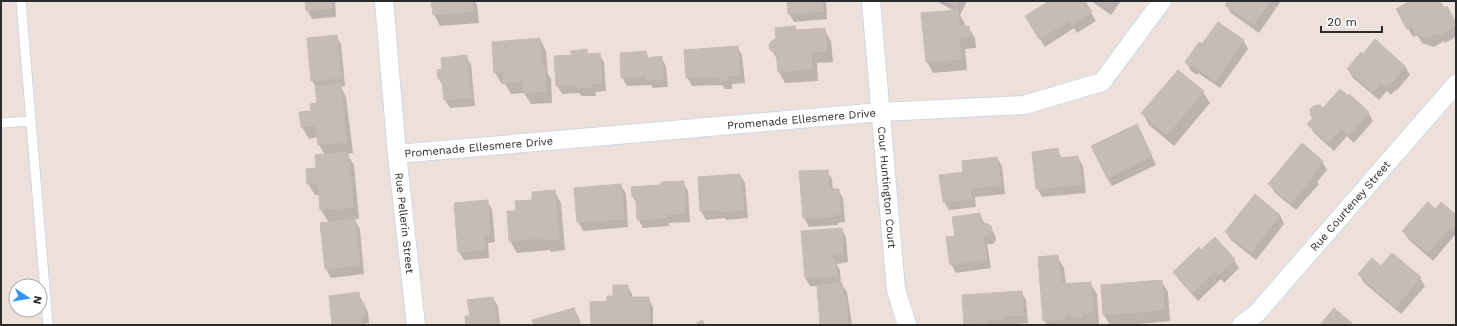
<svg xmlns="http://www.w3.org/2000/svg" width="1457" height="326" viewBox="0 0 1457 326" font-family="'Work Sans',sans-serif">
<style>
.shadow{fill:#0003}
.building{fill:#c5bcb6;stroke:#c9bbb4}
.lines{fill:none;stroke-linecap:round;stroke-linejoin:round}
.lane-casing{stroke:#cfd9e4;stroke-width:11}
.street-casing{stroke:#cfd9e4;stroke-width:20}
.lane{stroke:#fff;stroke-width:9}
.street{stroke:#fff;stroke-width:18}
.labels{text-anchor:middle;stroke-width:3;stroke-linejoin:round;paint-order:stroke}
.street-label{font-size:11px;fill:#2a2a2a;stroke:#fff}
</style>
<rect width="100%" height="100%" fill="#ede0da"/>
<!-- shadow -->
<path class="shadow" d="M306,1h29l1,16 -24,2 -5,-9z
M432,1h43l2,4 2,18 -39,3 -6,-12z
M788,1h38l1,18 -33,3 -5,-9z
M936,1h31l-7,14 4,7 1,5h3l7,11 1,10 -11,1 2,21 -34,3 -6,-11 28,-51z
M1051,1h33l12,20 -19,12 -3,-5 -29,19 -14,-22z
M1091,1h30l-10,14z
M1228,1h53l-22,32 -28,-20 -5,-8z
M1412,1h27l5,8 12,15v13l-11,6 -1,-2 -10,6 -12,-4 -5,-8 -4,2 -16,-28z
M795,28l2,3 27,-2 7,12 2,21 -16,1 1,18 -33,2 -6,-11 -1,-11 -7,-12z
M336,36l5,8 4,42 -4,1 5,10 7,56 -6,1 7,11 5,54h-5l6,10 4,45 -33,4 -5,-9 -5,-45 8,-1 -8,-13 -1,-15h-5l-7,-11 17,-29 -6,-10 -1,-8 -9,2 -7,-12 -2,-14 12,-1 6,-8 -2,-17 -4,-6z
M540,39l6,12 2,23 3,5 1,24 -21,1 -7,-11 -13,1 -6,-10h-3l-7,-11z
M1243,40l5,9 -28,39 -22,-15 -1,2 -6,-4 -5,-9 16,-16z
M737,47l5,8 3,28 -13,1v5h-7l-3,-4 -30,1 -5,-9z
M586,50l2,5 11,-1 5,8 2,29 -11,1 1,4h-14l-3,-3 -17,1 -5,-9 15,-29z
M646,52l3,6 12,-1 5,9 2,21 -15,1 -2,-3 -24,1 -5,-9z
M466,56l5,9 4,41 -25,2 -5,-8 -1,-12 -5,-9 -1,-8 5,-1z
M1405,66l5,9 -14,16 -1,-1 -4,5 -4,-4 -8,9 -26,-22 -5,-9z
M1203,92l7,11 -36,43 -25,-21 -6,-12z
M1323,109l45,3 5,9 -19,22 -7,-7 -13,15 -20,-18 -5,-9z
M1141,133l15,32 -44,21 -5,-8z
M1057,150l5,8 16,-1 5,9 3,27 -44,4 -5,-9z
M997,158l5,8 3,28 -30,3 1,10 -27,3 -5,-8 20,-29z
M1322,161l5,9 -10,12 2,2 -23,26 -21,-17 -5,-9z
M827,171l5,8 1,11h5l5,8 2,24 -7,1v2l-29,2 -5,-9 -4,-46z
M740,175l5,8 3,35 -22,2 -1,-2 -19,2 -5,-9 -2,-33z
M683,182l5,9 2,31 -21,1v3l-26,2 -5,-9v-13l-5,-9 -1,-9 30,-2z
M621,185l5,9 2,33 -45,4 -5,-9 -3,-33z
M554,191l7,12 4,47 -14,2 -1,-2 -33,3 -7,-12 -2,-29 9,-1 17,-10z
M487,201l5,8 3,33 -7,1 1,15 -25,2 -5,-8z
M1435,210l21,7v20l-2,-1 -21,25 -24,-21 -5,-8z
M979,214l6,10 5,3 5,8 1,5 -3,4h-6l4,24 -35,5 -5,-9 5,-27z
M1280,215l4,9 -28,36 -25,-20 -5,-8z
M842,229l4,9 2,24 -11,2v1l3,5 1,14 6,8 5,33h-30l-4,-39h-8l-5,-8z
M1201,251l33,9 5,8 -15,15 -3,-4 -23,22 -19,-21 -5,-8z
M1057,256l7,12 2,17 24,-2 7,11 2,30 -52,1 -3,-5z
M1381,267l39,11 5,8 -24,28 -37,-31 -5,-9z
M1161,281l7,11 2,29 -41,4h-19l-6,-10z
M627,286l5,8v4h16l5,9v18h-61l16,-23z
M1021,292l5,8 2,23 -19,2h-44z
M358,293l10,19 1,11h-3v2h-33z
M493,298l5,8 2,19h-33l4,-8z
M574,309l5,9 2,7h-46z"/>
<!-- building -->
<path class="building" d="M305,1h27v7l-26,3z
M431,1h41l1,10 -40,4z
M787,1h35l1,10 -35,3z
M946,1h12l-2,5z
M1049,1h36l7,11 -20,13 -3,-4 -30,18 -14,-23z
M1227,1h43l-16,24 -29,-20z
M1410,1h30l4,7 3,-2 9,17v3l-17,9 -1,-2 -9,5 -13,-3 -4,-8 -5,2 -11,-20z
M958,10l1,16h10l1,10 -11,1 2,22 -35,3 -5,-49z
M1218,22l26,18 -29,41 -22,-16 -2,2 -6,-5 14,-20 3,2z
M795,26l1,4 29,-2 2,23 -16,1 1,17 -34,3 -2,-20h-2l-4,-2 -1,-6 4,-4 3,-1 -1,-11z
M337,35l4,43 -30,3 -4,-43z
M540,38l2,28h3l1,25 -23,2 -1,-14h-3v3l-16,1 -1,-11 -8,1 -2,-31z
M1375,39l30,27 -14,17 -1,-1 -5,5 -4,-4 -8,9 -26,-23 14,-17 2,2z
M738,46l2,29 -13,1 1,4 -9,1v-4l-33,1 -2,-28z
M587,49v5l13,-1 2,30 -11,1v3l-15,1v-4l-20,2 -2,-30 17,-1v-4z
M646,51l1,7 15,-2 1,23 -16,1v-4l-26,2 -1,-25z
M467,55l4,43 -27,2 -2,-21h-4l-1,-9 5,-1 -1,-11z
M1178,70l26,21 -37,44 -26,-22z
M340,84l7,58 -29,3 -2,-20 -15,2 -2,-15 12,-1 -1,-7 7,-1 -2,-16z
M1340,89l8,7 1,-2 20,18 -20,23 -8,-7 -13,15 -21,-19 6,-6 -2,-2 -1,-7 4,-3 6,-1 3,3z
M1137,124l15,32 -45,22 -16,-32z
M1302,143l21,18 -10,12 1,2 -23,28 -23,-19z
M1058,148l1,10 19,-2 4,28 -46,5 -4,-37z
M348,152l5,55 -33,3 -2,-27 -11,1 -1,-15 10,-1 -1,-13z
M997,157l4,28 -31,4 1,10 -28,3 -4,-27 24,-3 -1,-11z
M828,170l1,19h10l1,25 -6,1v2l-31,1 -4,-47z
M740,174l4,36 -24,2v-2l-20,1 -2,-34z
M684,181l1,32 -20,2v3l-28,2 -1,-23h-4l-1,-10 30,-2v-3z
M621,184l3,35 -47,3 -3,-34z
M555,190l4,49 -16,1v-2l-34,3 -2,-30h9l-1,-10 17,-1v-8z
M1255,194l25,21 -29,37 -26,-20z
M488,200l2,34 -6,1 1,15 -27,2 -4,-49z
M1428,202l7,7 6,-7 15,13v9l-5,6 -2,-2 -21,25 -26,-22z
M980,213l2,11 4,-1 5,3 1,5 -4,4 -5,1 4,23 -37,6 -4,-28 9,-1 -3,-19z
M355,219l5,46 -35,4 -5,-46z
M842,228l1,25 -10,2v5h3l1,16 -32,2 -4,-47z
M1215,237l20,22 -16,16 -3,-4 -24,22 -19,-21 26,-25 2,3z
M1392,253l29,24 -25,30 -38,-33 14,-16 9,8z
M1058,255l3,29 30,-2 2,30 -11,1v4l-9,1 -1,-4 -7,1v4l-22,2 -5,-64z
M1162,280l2,30 -61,5 -2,-30z
M842,283l2,15h2l2,27h-28l-3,-40z
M613,285h15v12h21v28h-58l-1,-23 17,-1v-5h6z
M1022,291l1,24 -19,1v3l-18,1 1,2 -9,1v2h-14l-2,-30z
M359,292l1,11h4l1,11 -4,1 2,10h-31l-3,-29z
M493,297l4,27 -4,1h-27l-1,-9h5l-3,-16z
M574,308l5,17h-45l-2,-5z
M1334,308l20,17h-34z
M702,320l3,5h-11z"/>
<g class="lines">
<defs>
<path id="lane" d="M21,1l10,120
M1,123l30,-2 17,204"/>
<g id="street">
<path id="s1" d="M384,1l13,153 19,171"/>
<path id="s2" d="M871,1l25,289 11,35"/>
<path id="s3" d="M397,154l484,-42 143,-7 78,-23 60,-81"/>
<path id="s4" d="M1241,325l16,-12 199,-229"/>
</g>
</defs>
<!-- lane casing -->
<use href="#lane" class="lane-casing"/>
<!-- street casing -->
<use href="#street" class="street-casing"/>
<!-- lane -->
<use href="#lane" class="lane"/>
<!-- street -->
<use href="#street" class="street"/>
</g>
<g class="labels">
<!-- street labels -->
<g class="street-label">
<text dy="4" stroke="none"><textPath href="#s3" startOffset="406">Promenade Ellesmere Drive</textPath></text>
<text dy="4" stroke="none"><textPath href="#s3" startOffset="82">Promenade Ellesmere Drive</textPath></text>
<text dy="4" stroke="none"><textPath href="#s2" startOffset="187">Cour Huntington Court</textPath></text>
<text dy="4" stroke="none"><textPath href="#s4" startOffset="162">Rue Courteney Street</textPath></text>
<text dy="4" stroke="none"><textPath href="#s1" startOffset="223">Rue Pellerin Street</textPath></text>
</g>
</g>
<!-- border -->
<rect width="1457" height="326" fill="none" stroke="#2a2a2a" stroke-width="4"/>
<!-- north arrow -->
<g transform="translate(28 298) rotate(102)"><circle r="19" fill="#ffffff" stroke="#aaaaaa"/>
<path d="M0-3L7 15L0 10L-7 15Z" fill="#3693ff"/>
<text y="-6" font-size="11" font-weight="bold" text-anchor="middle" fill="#2a2a2a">N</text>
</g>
<!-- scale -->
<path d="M1321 26v6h61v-6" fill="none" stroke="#2a2a2a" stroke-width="2"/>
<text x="1327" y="26" font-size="12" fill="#2a2a2a" stroke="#ffffff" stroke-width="3" paint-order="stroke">20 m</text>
</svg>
